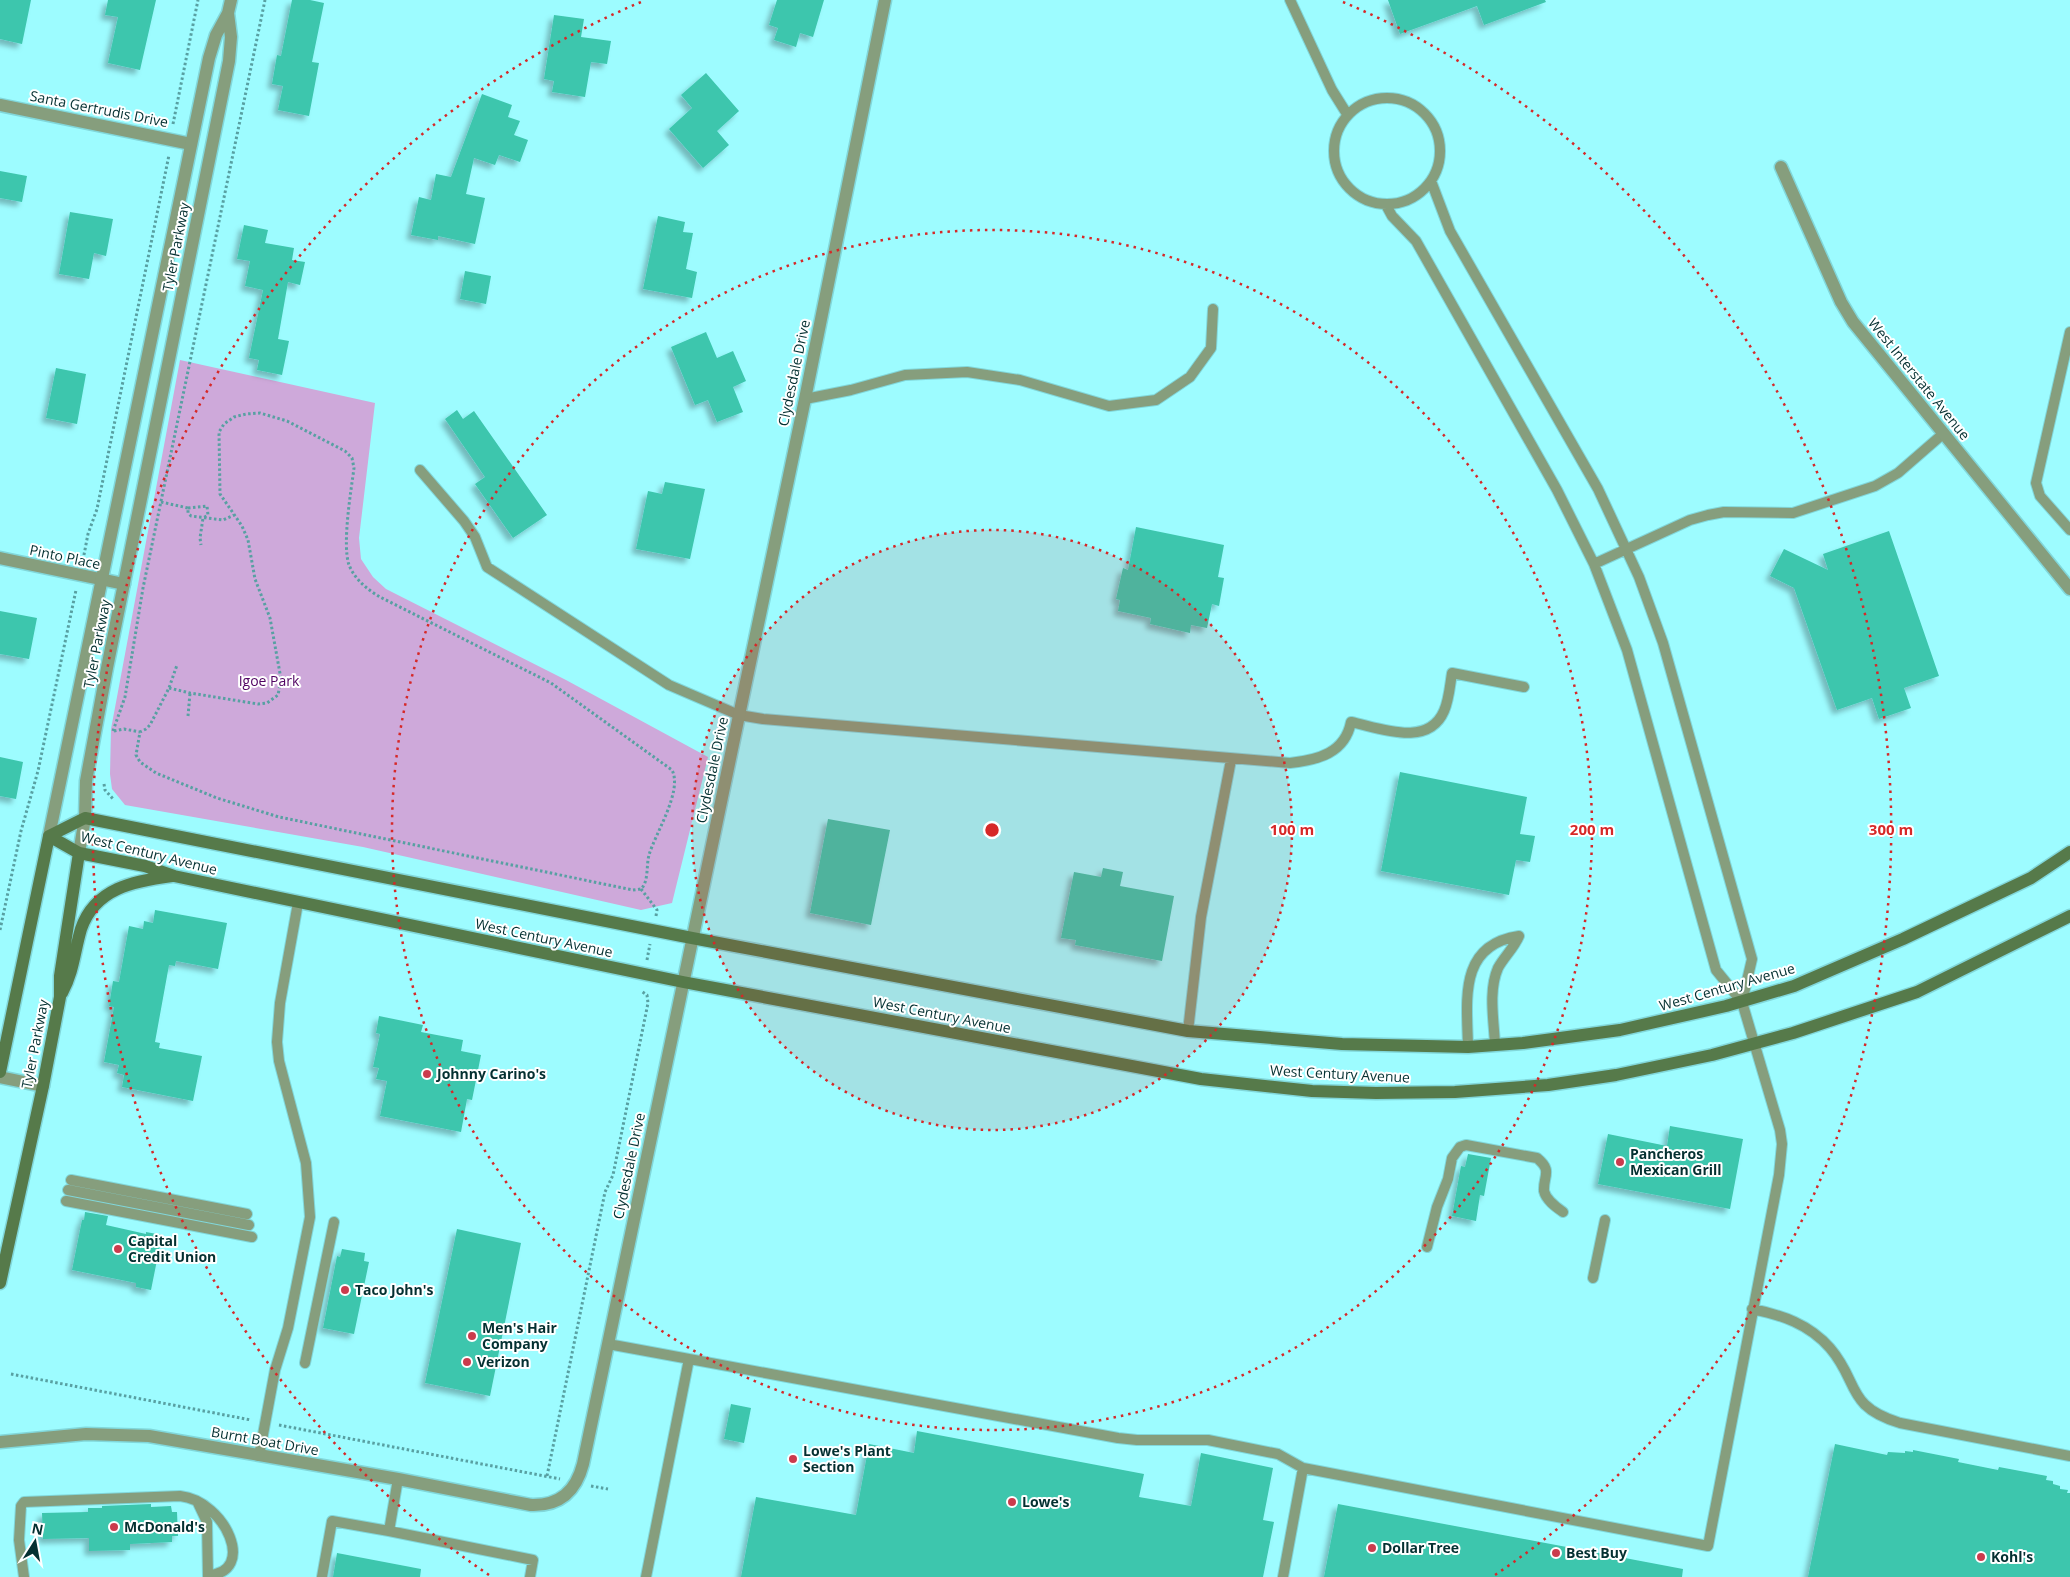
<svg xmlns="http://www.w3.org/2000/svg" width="2070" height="1577" viewBox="0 0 2070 1577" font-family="'Open Sans',sans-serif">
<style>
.green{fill:#cea9da}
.building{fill:#3cc6ad;filter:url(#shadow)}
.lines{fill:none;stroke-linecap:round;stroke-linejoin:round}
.service-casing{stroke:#81d7da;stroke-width:12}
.minor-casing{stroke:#81d7da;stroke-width:15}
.tertiary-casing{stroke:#81d7da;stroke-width:15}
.secondary-casing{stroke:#81d7da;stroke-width:15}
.path{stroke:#58a0a2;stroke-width:3;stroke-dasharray:2.5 2.5;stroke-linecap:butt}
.service{stroke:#869e7d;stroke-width:10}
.minor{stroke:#869e7d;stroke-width:12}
.tertiary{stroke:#869e7d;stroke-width:12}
.secondary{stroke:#567a4a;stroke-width:12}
.ring{fill:none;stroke:#d62828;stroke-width:2.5;stroke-dasharray:2.5 5}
.poi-dot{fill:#cb3b4d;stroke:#fff;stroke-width:2}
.labels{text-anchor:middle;stroke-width:4;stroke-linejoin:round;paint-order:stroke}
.street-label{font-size:14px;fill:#043031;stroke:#fff}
.park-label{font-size:14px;fill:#510463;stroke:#fff}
.poi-label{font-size:14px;font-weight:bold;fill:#043031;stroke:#fff;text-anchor:start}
.centre{fill:#d62828;stroke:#fff;stroke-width:2.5}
.ring-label{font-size:15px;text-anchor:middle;font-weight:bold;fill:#d62828;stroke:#fff;stroke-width:4;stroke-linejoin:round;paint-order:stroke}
</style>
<defs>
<filter id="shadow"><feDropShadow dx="-4.5" dy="4.5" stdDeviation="2.5" flood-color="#0004"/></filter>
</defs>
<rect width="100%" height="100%" fill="#9dfcff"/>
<!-- green -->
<path class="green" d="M180,360l195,43 -16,135 2,21 12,18 13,12 180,91 142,77 -36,146 -31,7 -278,-63 -238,-42 -13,-16 -2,-15 1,-45z"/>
<!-- building -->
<path class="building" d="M0,0h31l-9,44 -22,-5z
M108,0h48l-16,70 -32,-7 10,-46 -13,-2z
M292,0h18l14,3 -12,59 7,1 -10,53 -31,-6 5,-24 -11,-2 5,-29 4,1z
M777,0h47l-11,37 -13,-4 -4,14 -22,-7 4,-12 -9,-3z
M1388,0h157l1,2 -62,23 -7,-19 -77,28z
M554,15l30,4 -3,18 30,4 -4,23 -16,-2 -6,35 -33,-5 2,-11 -10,-2z
M706,73l33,38 -22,20 12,14 -26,23 -34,-39 23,-21 -11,-13z
M482,94l30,11 -4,12 12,4 -6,14 14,5 -8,22 -21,-7 -4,10 -21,-7 -8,36 19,4 -10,46 -37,-8v4l-27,-5 8,-38 12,3 5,-26 15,3z
M0,171l27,5 -5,26 -22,-4z
M70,212l43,7 -7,37 -12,-3 -5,26 -30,-5z
M658,216l27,6 -2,10 10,1 -7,36 11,3 -5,26 -49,-9z
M244,225l24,5 -3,13 29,5 -2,12 13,2 -5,23 -12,-3 -10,57 11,2 -7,34 -25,-5 2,-10 -10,-2 14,-68 -18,-4 5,-25 -13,-2z
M465,271l26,5 -5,28 -26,-5z
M706,332l11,26 16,-7 13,30 -13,6 10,25 -26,10 -9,-22 -13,5 -24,-58z
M56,368l30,6 -9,50 -31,-6z
M457,410l6,9 11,-8 73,104 -34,23 -38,-54 10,-7 -40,-58z
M665,482l40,7 -15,70 -54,-10 12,-58 14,3z
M1136,527l88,18 -6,32 6,1 -5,28 -7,-2 -5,24 -16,-3 -1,8 -40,-9 1,-6 -33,-7 2,-11 -4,-1 7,-31 5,2z
M1889,531l50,145 -35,12 7,20 -32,11 -7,-21 -35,12 -43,-122 -24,-12 14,-27 44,21 -5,-16z
M0,611l37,7 -8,41 -29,-5z
M0,757l23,5 -7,37 -16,-3z
M1400,772l127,25 -7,37 15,2 -5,26 -14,-2 -7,35 -128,-24z
M828,819l62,11 -19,95 -61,-12z
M1103,868l20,4 -3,14 54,10 -12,65 -87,-16 1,-5 -15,-2 13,-66 27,5z
M155,910l72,13 -9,46 -42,-8 -1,5 -6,-1 -14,77 5,1 -1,5 43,8 -9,45 -71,-14 2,-12 -7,-2 2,-8 -15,-3 10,-55 -5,-1 4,-25 6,1 10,-56 14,3 1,-8 9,2z
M379,1016l44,9 -2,7 42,8 -2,11 20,4 -9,45 -5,-1 -6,33 -81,-16 7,-35 -11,-2 3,-11 -6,-1 7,-33 -4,-1z
M1670,1126l73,13 -13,70 -132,-25 10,-50 59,12z
M1468,1154l23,4 -7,38 -4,-1 -4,26 -24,-5 9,-50 4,1z
M85,1212l23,4 -2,9 40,9v-2l16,3 -11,55 -15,-3v-4l-64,-13 10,-50h2z
M457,1229l64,14 -31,153 -65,-13z
M342,1249l23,4 -1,8 5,1 -15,72 -31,-6 14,-72 3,1z
M731,1404l20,4 -7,35 -20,-4z
M917,1431l227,43 -5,23 52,9 10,-53 72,15 -10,52 11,2 -11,55h-522l15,-80 100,18 13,-71 45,9z
M1835,1444l52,11 1,-3 17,1v-2l8,1v-2l46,9 -1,3 40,8 1,-3 48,9 -1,4 7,1v3l7,2v3l8,1 -1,3h3v84h-262z
M151,1504v3l20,-1 1,6h5l1,24h-6v6l-42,2v6l-41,1v-13l-46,1 -1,-26 46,-1v-4h14v-2z
M1338,1504l345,65 -1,8h-358z
M337,1553l84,16 -1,8h-87z"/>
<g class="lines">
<defs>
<path id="service" d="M1290,0l42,90 15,24
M1334 151a53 53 0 1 1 106 0a53 53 0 1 1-106 0Z
M1431,181l19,50 148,258 41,88 24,66 89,316 -10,43
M2070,332l-34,151 4,13 30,34
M805,399l46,-9 54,-15 62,-3 53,8 89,26 47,-6 34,-23 21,-29 2,-39
M420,470l44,51 11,16 12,30 182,118 70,30 24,4 527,44c28,-3 55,-10 61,-41 29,6 77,26 93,-11 5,-11 6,-26 8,-38l72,14
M1594,564l96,-44 18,-5 16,-3 69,1 82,-27 23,-13 46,-40
M1188,1031l13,-114 30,-157
M1495,1045c-1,-24 -7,-54 3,-77 6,-11 16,-20 21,-32
M1468,1047c-1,-47 -10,-102 51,-111
M71,1180l176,34
M68,1190l181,35
M66,1201l186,36
M1427,1247l10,-40 11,-28 4,-21 8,-11 6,-2 71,13c16,13 6,18 7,33 2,9 12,16 19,21
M1593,1278l12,-58
M1752,1309c30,6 57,15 78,39 30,35 15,58 70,75l170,33
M608,1344l510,94 19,2h71l70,14 25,14 405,78 71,-371 3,-31 -2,-14 -38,-128 -26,-32 -89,-320 -33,-86 -37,-74 -141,-249 -24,-25 -6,-11
M305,1363l29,-141
M259,1456l16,-86 13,-42 22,-111 -4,-54 -27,-102 -2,-19 3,-39 18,-100
M398,1479l-9,52 144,29 -3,17
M198,1503l9,19 1,55
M24,1577l-5,-37 2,-34 3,-4 156,-6c46,5 77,77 28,79
M322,1577l10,-56 57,10
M646,1577l43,-218
M1283,1577l20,-109"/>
<path id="minor" d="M0,105l191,39
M0,558l124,26
M0,1077l43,9"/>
<path id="tertiary" d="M1781,167l60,135 12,20 217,267
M49,836l160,-778 7,-23 12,-22
M79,853l6,-35 1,-37 21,-113 122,-607 2,-24 -3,-24 3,-13
M0,1442l86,-8 63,2 249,43 133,26c29,1 45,-14 52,-41l222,-1065 80,-399"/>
<path id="secondary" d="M49,836l36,-18 607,120 496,93 154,13 126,3 55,-4 97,-13 106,-24 68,-20 109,-47 128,-61 39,-26
M49,836l30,17 66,13 29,10 509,106 518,97 111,12 64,2 79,-1 93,-7 68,-10 96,-20 81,-22 124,-41 153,-76
M62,993c12,-23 12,-40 19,-64 14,-41 53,-48 91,-53
M0,1072l49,-236
M0,1283l43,-197 17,-89v-21l19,-123"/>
</defs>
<!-- service casing -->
<use href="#service" class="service-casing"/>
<!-- minor casing -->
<use href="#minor" class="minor-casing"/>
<!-- tertiary casing -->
<use href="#tertiary" class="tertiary-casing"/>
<!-- secondary casing -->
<use href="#secondary" class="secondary-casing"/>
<!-- path -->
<path class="path" d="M173,124l25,-124
M161,502l27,6v5l3,3 32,4 11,-5
M188,508l19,-2 1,9 -5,3 -3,20 1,7
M83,560l5,-26 9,-25 72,-354
M169,688l21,5 68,11 9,-1 11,-8 3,-16 -11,-61 -15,-39 -7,-39 -6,-14 -22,-32 -1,-62 5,-8 10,-7 12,-3 14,-1 27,8 58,30 7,7 2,10c-3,23 -12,76 -5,97 6,15 20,26 33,33l169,85 121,87c11,21 -17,64 -23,85 -3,11 0,26 -8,34l-8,1 -354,-73 -62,-19 -61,-25 -16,-11 -4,-7 4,-23 6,-3 4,-4 19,-37 8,-23
M188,716l2,-23
M113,731l12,-34 18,-109 122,-588
M114,731l10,-2 16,3
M104,784l1,6 9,10
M641,889l16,21 -1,6
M0,930l21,-99 17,-60 38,-181
M647,960l3,-16
M11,1374l240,46
M279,1425l281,54
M547,1476l58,-284 8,-17 35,-172 -1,-8 -6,-4
M591,1486l17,3"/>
<!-- service -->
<use href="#service" class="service"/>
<!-- minor -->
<use href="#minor" class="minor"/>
<!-- tertiary -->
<use href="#tertiary" class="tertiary"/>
<!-- secondary -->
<use href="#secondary" class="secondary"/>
</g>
<!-- distance rings -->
<circle cx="992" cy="830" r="300" fill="#d62828" fill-opacity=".12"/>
<g class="ring">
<circle cx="992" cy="830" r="300"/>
<circle cx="992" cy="830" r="600"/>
<path d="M489 1575A899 899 0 0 1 641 2M1343 2A899 899 0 0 1 1495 1575"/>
</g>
<!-- markers -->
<g class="poi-dot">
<circle cx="427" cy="1074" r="5"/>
<circle cx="1620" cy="1162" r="5"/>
<circle cx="118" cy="1249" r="5"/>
<circle cx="345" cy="1290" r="5"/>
<circle cx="472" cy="1336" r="5"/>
<circle cx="467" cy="1362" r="5"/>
<circle cx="793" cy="1459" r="5"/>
<circle cx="1012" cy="1502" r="5"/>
<circle cx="114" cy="1527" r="5"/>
<circle cx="1372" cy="1548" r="5"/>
<circle cx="1556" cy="1553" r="5"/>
<circle cx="1981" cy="1557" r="5"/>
</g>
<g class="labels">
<!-- street labels -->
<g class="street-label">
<text transform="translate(99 109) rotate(11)" y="5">Santa Gertrudis Drive</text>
<text transform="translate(176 247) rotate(-79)" y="5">Tyler Parkway</text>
<text transform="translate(794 373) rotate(-78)" y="5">Clydesdale Drive</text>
<text transform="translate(1919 379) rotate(51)" y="5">West Interstate Avenue</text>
<text transform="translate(65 557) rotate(12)" y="5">Pinto Place</text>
<text transform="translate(97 644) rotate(-79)" y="5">Tyler Parkway</text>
<text transform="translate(712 770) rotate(-78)" y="5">Clydesdale Drive</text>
<text transform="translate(149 853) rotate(14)" y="5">West Century Avenue</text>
<text transform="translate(544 938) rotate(12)" y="5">West Century Avenue</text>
<text transform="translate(1727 987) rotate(-16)" y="5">West Century Avenue</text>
<text transform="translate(942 1015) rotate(11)" y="5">West Century Avenue</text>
<text transform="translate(35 1044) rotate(-79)" y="5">Tyler Parkway</text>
<text transform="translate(1340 1074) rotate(3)" y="5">West Century Avenue</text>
<text transform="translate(629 1166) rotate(-78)" y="5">Clydesdale Drive</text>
<text transform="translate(265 1441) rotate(10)" y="5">Burnt Boat Drive</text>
</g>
<!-- park labels -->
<g class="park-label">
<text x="269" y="686">Igoe Park</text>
</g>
<!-- poi labels -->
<g class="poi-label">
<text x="437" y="1079">Johnny Carino's</text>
<text x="1630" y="1159">Pancheros<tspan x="1630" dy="16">Mexican Grill</tspan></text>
<text x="128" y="1246">Capital<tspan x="128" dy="16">Credit Union</tspan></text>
<text x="355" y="1295">Taco John's</text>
<text x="482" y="1333">Men's Hair<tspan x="482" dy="16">Company</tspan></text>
<text x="477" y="1367">Verizon</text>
<text x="803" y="1456">Lowe's Plant<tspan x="803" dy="16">Section</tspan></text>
<text x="1022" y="1507">Lowe's</text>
<text x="124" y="1532">McDonald's</text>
<text x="1382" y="1553">Dollar Tree</text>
<text x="1566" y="1558">Best Buy</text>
<text x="1991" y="1562">Kohl's</text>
</g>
</g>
<circle cx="992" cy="830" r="8" class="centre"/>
<g class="ring-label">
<text x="1292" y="835">100 m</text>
<text x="1592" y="835">200 m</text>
<text x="1891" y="835">300 m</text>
</g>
<!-- north arrow -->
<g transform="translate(35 1542) rotate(11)" stroke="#ffffff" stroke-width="4" paint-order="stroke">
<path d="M0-4L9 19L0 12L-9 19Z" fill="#043031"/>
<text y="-8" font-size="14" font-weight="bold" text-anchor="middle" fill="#043031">N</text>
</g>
</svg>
